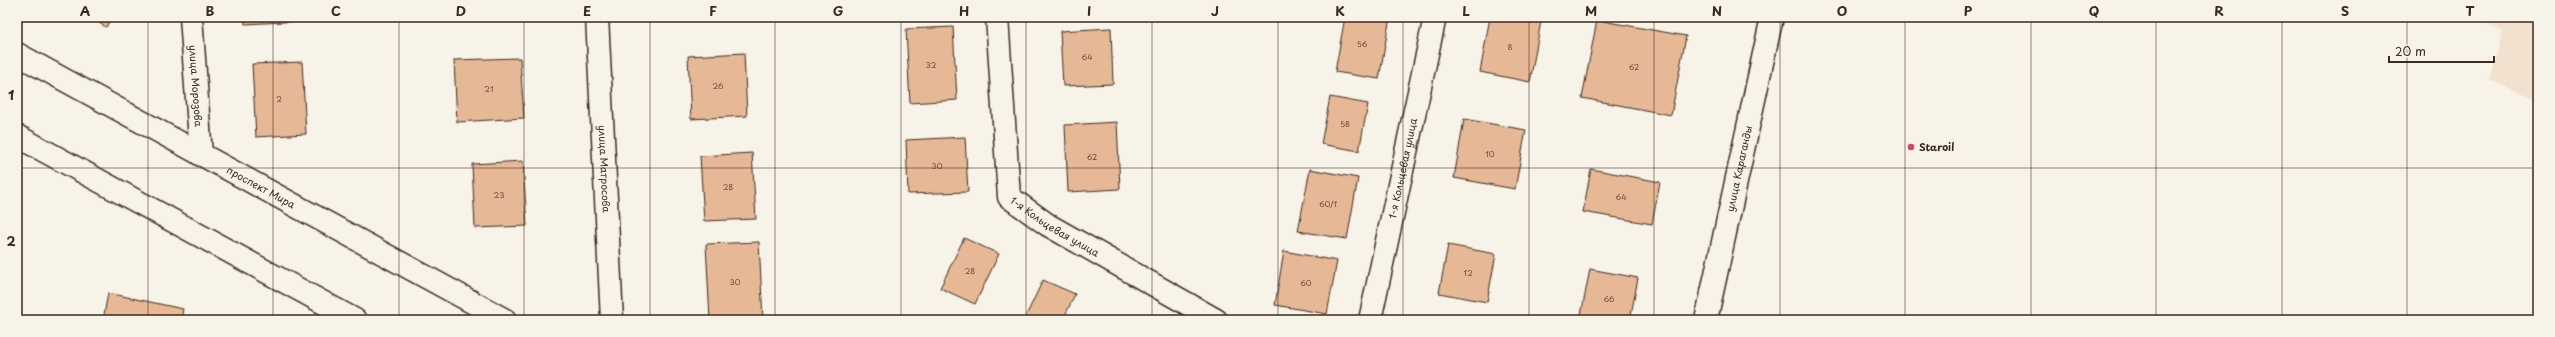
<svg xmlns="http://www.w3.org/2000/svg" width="2555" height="337" viewBox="0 0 2555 337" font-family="'Playpen Sans',sans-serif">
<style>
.built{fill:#f2e1cf}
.building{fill:#e6b896;stroke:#3b2a1e}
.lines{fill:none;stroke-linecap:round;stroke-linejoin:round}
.minor-casing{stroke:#3b2a1e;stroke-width:25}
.major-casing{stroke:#3b2a1e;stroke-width:25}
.minor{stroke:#f7f3e8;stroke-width:22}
.major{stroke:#f7f3e8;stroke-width:22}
.grid{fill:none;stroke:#3b2a1e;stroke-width:1;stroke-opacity:0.55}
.poi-dot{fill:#d1495b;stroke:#f7f3e8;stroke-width:1.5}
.labels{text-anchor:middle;stroke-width:4;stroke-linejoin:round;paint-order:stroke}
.number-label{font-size:8px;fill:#664e3c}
.street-label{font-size:10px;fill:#3b2a1e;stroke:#f7f3e8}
.poi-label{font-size:10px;font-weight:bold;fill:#3b2a1e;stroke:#f7f3e8;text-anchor:start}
.neatline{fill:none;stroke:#3b2a1e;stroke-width:1.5}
.grid-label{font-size:13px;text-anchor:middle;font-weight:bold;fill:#3b2a1e}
</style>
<rect width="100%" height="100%" fill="#f7f3e8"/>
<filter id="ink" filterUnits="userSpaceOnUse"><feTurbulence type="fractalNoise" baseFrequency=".025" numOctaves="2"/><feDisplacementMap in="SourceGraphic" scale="8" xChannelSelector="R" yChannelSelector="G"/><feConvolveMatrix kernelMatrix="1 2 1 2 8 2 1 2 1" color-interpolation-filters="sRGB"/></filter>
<g filter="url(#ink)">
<!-- built -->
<path class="built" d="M2474,17h64v84l-49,-22 14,-47z"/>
<!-- building -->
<path class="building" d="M89,17h23l-6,10z
M244,17h57l1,4 -57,3z
M1345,17h45l-11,62 -44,-7z
M1490,17h28l23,4 -11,61 -50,-10z
M1597,20l89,16 -15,79 -89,-17z
M953,27l4,73 -47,3 -4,-74z
M1111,28l2,56 -50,2 -3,-55z
M744,53l3,63 -56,3 -3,-63z
M520,58l4,60 -67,4 -3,-62z
M302,62l4,72 -50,3 -4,-73z
M1330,97l38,7 -9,47 -38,-7z
M1464,119l62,11 -11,59 -61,-11z
M1117,122l3,67 -52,3 -3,-67z
M965,137l3,55 -60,2 -2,-54z
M752,153l4,66 -52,2 -4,-65z
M523,161l4,65 -52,2 -3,-64z
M1310,169l48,9 -11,61 -49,-8z
M1591,169l69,13 -8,42 -69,-12z
M964,238l35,16 -24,50 -35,-16z
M759,242l4,78h-53l-4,-76z
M1448,245l48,9 -9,48 -48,-9z
M1284,251l53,10 -10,53 -52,-9z
M1590,269l48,9 -8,42h-50z
M1043,280l32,14 -12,26h-39z
M108,293l75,16 -2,11h-78z"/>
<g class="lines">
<defs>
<g id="minor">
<path id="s1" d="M191,17l10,138"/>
<path id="s2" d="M597,17l15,303"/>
<path id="s3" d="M997,17l12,180 39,28 168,95"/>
<path id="s4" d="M1370,320l65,-303"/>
</g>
<g id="major">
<path id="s5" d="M17,54l488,266"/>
<path d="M17,136l338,184"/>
<path id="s6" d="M1706,320l66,-303"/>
</g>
</defs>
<!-- minor casing -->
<use href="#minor" class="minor-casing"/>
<!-- major casing -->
<use href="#major" class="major-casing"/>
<!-- minor -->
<use href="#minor" class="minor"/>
<!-- major -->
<use href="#major" class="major"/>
</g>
</g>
<!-- grid -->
<path class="grid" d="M148,17v303M273,17v303M399,17v303M524,17v303M650,17v303M775,17v303M901,17v303M1026,17v303M1152,17v303M1278,17v303M1403,17v303M1529,17v303M1654,17v303M1780,17v303M1905,17v303M2031,17v303M2156,17v303M2282,17v303M2407,17v303M17,168h2521"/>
<!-- markers -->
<circle class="poi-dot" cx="1911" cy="147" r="4"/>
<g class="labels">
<!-- number labels -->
<g class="number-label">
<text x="1362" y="47">56</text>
<text x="1510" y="50">8</text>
<text x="1087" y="60">64</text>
<text x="931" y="68">32</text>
<text x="1634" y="70">62</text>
<text x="718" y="89">26</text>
<text x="489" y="92">21</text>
<text x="279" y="102">2</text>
<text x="1345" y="127">58</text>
<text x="1490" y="157">10</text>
<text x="1092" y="160">62</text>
<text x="937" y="169">30</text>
<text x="728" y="190">28</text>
<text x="499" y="198">23</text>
<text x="1621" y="200">64</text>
<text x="1328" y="207">60/1</text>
<text x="970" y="274">28</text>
<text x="1468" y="276">12</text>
<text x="735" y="285">30</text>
<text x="1306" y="286">60</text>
<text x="1609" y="302">66</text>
</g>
<!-- street labels -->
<g class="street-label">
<text dy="4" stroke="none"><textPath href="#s1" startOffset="69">улица Морозова</textPath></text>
<text dy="4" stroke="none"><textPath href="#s2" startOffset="152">улица Матросова</textPath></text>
<text dy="4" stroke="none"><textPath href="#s4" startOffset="155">1-я Кольцевая улица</textPath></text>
<text dy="4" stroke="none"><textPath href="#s6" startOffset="155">улица Караганды</textPath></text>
<text dy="4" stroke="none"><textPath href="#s5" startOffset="278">проспект Мира</textPath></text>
<text dy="4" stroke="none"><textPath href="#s3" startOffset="235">1-я Кольцевая улица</textPath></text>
</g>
<!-- poi labels -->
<g class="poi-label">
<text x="1919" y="151">Staroil</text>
</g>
</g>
<!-- margin -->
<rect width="2555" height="337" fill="none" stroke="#f7f3e8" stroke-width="44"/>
<!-- scale -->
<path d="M2389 56v6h105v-6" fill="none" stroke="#3b2a1e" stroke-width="2"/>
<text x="2395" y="56" font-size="12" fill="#3b2a1e" stroke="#f7f3e8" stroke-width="3" paint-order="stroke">20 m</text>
<rect x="22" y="22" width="2511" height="293" class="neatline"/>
<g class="grid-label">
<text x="85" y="16">A</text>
<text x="210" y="16">B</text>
<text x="336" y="16">C</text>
<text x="461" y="16">D</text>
<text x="587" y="16">E</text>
<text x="713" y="16">F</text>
<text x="838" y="16">G</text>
<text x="964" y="16">H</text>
<text x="1089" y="16">I</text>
<text x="1215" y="16">J</text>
<text x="1340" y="16">K</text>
<text x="1466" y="16">L</text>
<text x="1591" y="16">M</text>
<text x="1717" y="16">N</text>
<text x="1842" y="16">O</text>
<text x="1968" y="16">P</text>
<text x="2094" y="16">Q</text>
<text x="2219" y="16">R</text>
<text x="2345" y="16">S</text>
<text x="2470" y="16">T</text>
<text x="11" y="100">1</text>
<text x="11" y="246">2</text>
</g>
</svg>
